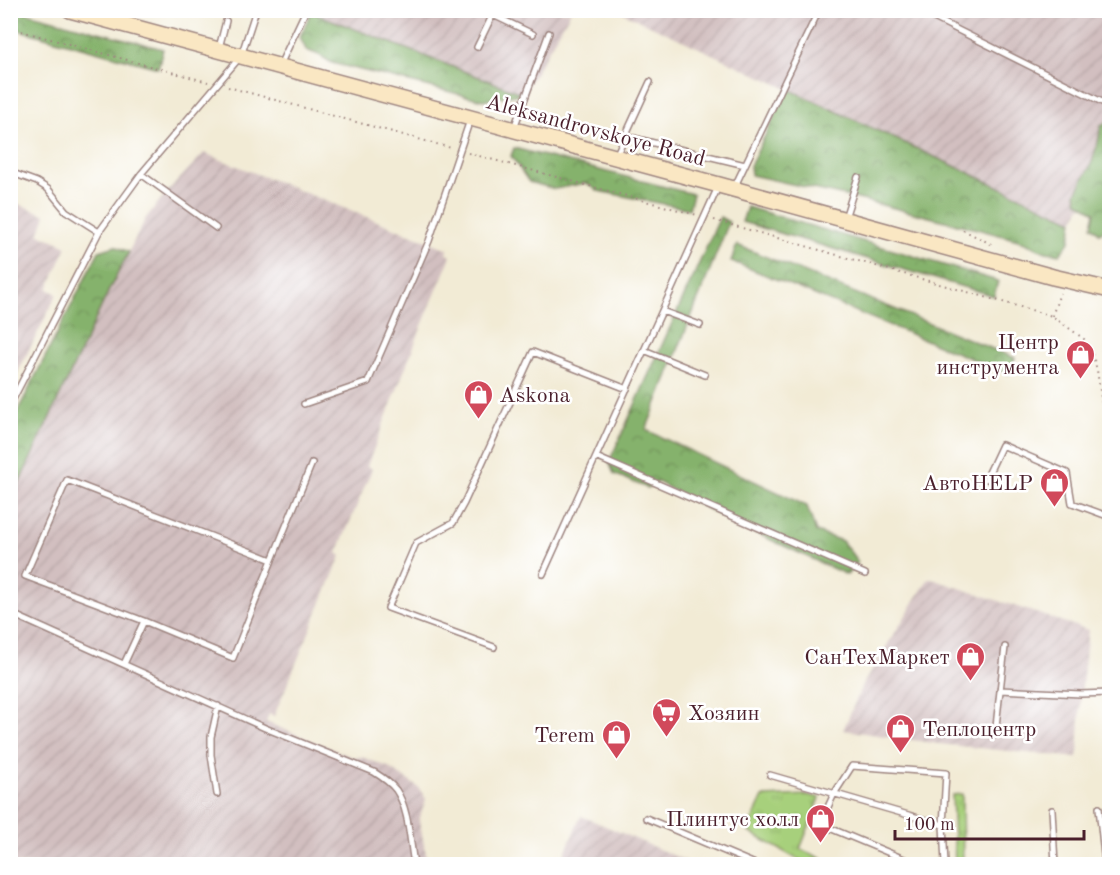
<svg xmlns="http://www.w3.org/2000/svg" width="1120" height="875" viewBox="0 0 1120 875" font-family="'Old Standard TT',serif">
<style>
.industrial{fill:url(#industrial-furrows)}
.grass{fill:url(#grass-tufts);stroke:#787854;stroke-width:1.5}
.forest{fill:url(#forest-crowns);stroke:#68684c;stroke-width:1.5}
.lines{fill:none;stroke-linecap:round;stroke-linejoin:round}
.lane-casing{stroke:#9e8580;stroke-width:8}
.secondary-casing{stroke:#9e8580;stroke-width:18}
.path{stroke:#9e8580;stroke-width:2;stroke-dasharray:1.5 4.5;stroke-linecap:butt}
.lane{stroke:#fff;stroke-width:5}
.secondary{stroke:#fae7c3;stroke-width:15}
.labels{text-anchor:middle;stroke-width:5;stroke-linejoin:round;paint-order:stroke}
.street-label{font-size:22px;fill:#4a1f2b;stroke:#fff}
.poi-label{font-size:22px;fill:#4a1f2b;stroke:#fff;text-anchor:end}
</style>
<defs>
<pattern id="industrial-furrows" width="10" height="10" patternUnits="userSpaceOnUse" patternTransform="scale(1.5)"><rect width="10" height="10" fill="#d2bfc0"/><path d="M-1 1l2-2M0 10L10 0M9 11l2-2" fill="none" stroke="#b6a4a5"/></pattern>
<pattern id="grass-tufts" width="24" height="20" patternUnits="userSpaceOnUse" patternTransform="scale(1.5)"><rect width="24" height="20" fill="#a7d07c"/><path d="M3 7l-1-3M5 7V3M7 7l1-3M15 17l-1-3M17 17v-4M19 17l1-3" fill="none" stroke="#91b26b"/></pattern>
<pattern id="forest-crowns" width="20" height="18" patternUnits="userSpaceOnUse" patternTransform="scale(1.5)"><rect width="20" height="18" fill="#85b26c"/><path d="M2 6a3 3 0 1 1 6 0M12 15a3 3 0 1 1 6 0" fill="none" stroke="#6f9059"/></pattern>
</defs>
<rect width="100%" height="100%" fill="#fff"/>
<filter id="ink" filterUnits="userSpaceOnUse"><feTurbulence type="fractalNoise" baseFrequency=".0167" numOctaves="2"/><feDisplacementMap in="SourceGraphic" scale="12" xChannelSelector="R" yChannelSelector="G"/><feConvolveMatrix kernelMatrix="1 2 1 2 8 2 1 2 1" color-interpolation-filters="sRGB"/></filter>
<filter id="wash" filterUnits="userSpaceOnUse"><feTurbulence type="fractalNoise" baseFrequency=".008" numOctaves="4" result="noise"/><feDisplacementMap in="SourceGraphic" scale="24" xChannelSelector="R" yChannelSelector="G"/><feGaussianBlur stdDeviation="1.35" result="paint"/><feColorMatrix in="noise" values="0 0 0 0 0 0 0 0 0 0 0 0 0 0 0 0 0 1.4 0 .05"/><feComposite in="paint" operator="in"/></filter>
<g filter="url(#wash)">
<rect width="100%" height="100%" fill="#f2ebd5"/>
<!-- industrial -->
<path class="industrial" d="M307,11h264l-48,83z
M619,11h490v146l-36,64z
M204,153l244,96 -1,5 4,2 -30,72 -54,138 5,3 -35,84 4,3 -67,160 -5,-2 -3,8 86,35h10l26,10 30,20 8,12 -7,21 9,44h-417v-362l99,-214 36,-70 20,-25z
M11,201l35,14 -7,19 28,12 -19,43 9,5 -46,92z
M929,578l159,52 -7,64 -3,64 -139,-14 -96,-14 20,-46z
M581,816l22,9 90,39h-133z"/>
<!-- grass -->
<path class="grass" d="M962,794l1,70h-8l-3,-69z
M808,795l12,3 -20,51 34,15h-28l-59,-33 16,-34z"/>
<!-- forest -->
<path class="forest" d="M10,11h10l143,38 -5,19 -147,-40z
M311,12l212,82 -40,6 -151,-37 -13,-8 -13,-5 -6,-13z
M788,89l285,132 -3,20 -10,13 -14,-2 -28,-12 -41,-11 -119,-30 -107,-24 -1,-9z
M1109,121v107l-10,5 -7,-7 3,-14 -17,-10 -2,-9 16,-31 6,-20 3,-17z
M514,148l179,46 -4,15 -91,-18 -12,-8 -31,6 -26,-7 -18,-26z
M747,207l251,74 -4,15 -252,-74z
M720,217l9,5 -83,208 161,76 9,26 26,9 16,21 -11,13 -115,-53 -74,-40 -11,6 -33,-14 -5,-12z
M737,245l278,113 -6,16 -278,-113z
M115,246l14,6 -19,36 -94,202 -5,-1v-65l88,-173z"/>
</g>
<g filter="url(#ink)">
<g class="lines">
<defs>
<path id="lane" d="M918,10l192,96
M413,11l1,-1
M493,15l40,19
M477,47l18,-37
M219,48l7,-27
M280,65l26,-55
M514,128l35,-95
M625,136l120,29
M616,156l34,-74
M10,172l27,10 11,7 18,22 33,21
M141,174l75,54
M734,188l85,-178
M845,218l13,-41
M662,311l38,14
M644,350l61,25
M304,404l64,-22 61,-141 41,-121
M10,405l89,-173 42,-58 100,-118 15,-46
M596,457l269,117
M986,479l16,-34 65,28 5,30 38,14
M272,560l40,-97
M543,574l175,-387
M10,613l255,115 109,44c8,5 16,10 22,18 13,19 14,52 18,74
M494,647l-106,-39 28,-65 37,-20 11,-20 69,-151 94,37
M124,664l20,-43 -119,-45 42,-96 205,80 -39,98 -89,-37
M1000,690l81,4 29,-1
M995,735l10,-88
M770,775l173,50 2,39
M217,794l-6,-39v-18l7,-31
M1099,808l6,56
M1052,810l3,54
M646,818l109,46
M916,864l-96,-40 14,-30 18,-28 94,7 -3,52"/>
<path id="secondary" d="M70,10l649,175 334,92 57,13"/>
</defs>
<!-- lane casing -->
<use href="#lane" class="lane-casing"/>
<!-- secondary casing -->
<use href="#secondary" class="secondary-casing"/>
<!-- path -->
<path class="path" d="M10,28l198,54
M228,87l223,61
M468,153l229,62
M714,220l338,96 32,23 7,11 6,20 13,90
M963,230l32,16
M1052,316l8,-23"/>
<!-- lane -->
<use href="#lane" class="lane"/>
<!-- secondary -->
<use href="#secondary" class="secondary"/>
</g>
</g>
<!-- icons -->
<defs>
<symbol id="shop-pin" viewBox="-11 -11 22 30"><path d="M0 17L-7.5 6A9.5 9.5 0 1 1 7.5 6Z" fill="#d1495b" stroke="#fff"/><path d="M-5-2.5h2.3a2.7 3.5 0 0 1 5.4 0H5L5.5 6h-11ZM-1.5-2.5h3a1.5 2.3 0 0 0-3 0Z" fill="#fff"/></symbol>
<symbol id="supermarket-pin" viewBox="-11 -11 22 30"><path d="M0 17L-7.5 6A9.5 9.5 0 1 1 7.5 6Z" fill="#d1495b" stroke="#fff"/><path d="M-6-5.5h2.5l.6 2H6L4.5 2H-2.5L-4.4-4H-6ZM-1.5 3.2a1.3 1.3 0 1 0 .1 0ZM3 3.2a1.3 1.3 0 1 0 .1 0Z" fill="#fff"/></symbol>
</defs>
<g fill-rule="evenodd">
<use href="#shop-pin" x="1064" y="338" width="33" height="45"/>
<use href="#shop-pin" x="462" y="378" width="33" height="45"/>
<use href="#shop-pin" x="1038" y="466" width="33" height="45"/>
<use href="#shop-pin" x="954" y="640" width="33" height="45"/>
<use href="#supermarket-pin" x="650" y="696" width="33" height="45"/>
<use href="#shop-pin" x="884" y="712" width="33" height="45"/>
<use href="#shop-pin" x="600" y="718" width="33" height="45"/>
<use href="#shop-pin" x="804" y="802" width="33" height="45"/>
</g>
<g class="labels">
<!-- street labels -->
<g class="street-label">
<text transform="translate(596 129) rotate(15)" y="8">Aleksandrovskoye Road</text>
</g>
<!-- poi labels -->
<g class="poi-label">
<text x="1059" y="349">Центр<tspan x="1059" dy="25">инструмента</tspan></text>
<text x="499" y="402" text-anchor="start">Askona</text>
<text x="1033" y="490">АвтоHELP</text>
<text x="950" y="664">СанТехМаркет</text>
<text x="688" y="720" text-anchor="start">Хозяин</text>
<text x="922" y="736" text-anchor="start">Теплоцентр</text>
<text x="595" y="742">Terem</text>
<text x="799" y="826">Плинтус холл</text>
</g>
</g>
<!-- margin -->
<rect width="1120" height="875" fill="none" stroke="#fff" stroke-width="36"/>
<!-- scale -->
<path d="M895 830v9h189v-9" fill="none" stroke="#4a1f2b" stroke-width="3"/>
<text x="904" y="830" font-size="18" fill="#4a1f2b" stroke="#ffffff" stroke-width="4.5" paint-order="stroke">100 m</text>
</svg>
